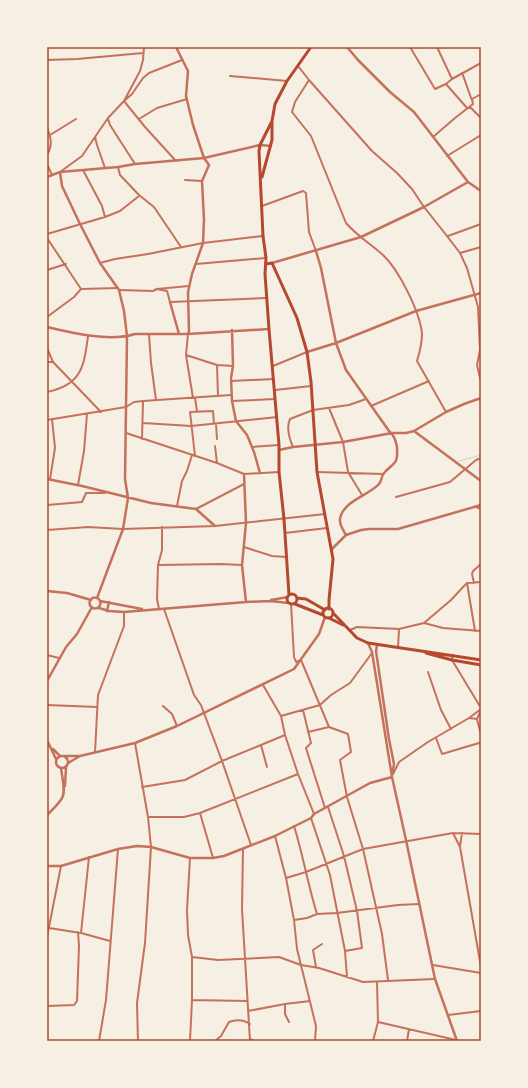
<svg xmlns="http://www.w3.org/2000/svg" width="528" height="1088" viewBox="0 0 528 1088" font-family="'Source Serif 4',serif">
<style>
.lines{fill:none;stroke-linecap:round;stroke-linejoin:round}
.stream{stroke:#c9d6d2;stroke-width:1}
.minor{stroke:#c5725c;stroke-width:2}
.tertiary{stroke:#c5725c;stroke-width:2.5}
.secondary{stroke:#b5482f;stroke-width:3}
.neatline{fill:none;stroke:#b5482f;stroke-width:1.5}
</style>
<rect width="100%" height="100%" fill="#f6efe4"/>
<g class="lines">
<!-- stream -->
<path class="stream" d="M456,462l25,-7"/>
<!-- minor -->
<path class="minor" d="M410,47l25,42 11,-5 6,-5 -15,-32
M480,47l1,1
M47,60l30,-1 66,-6
M298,66l11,14 63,71 25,22 15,16 12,18 23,29 13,17 7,15 11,39 2,43 -3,15 4,17
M462,73c4,9 6,18 10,27
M230,76l57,5
M452,79l29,-16
M309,80l-14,22 -3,10 19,24 35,87c11,13 25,21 37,32 16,15 37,57 39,79 0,10 -2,17 -5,27l29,51
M446,84l21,24h4l10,10
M108,119l2,6 25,39
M139,119l18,-11 30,-9
M47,127c4,11 6,18 0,28
M50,135l26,-16
M95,137l2,8 8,23
M433,137l22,-19 18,-14 -1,-5 9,-5
M447,156l34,-21
M176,161l-31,-34 -21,-26 8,-7 11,-16 6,-5 33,-13
M47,164l5,11
M118,167l2,8 19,20 15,12 27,40
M83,170l19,36 3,11
M60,172l22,-16 26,-38 16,-17 16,-30 3,-11 1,-13
M185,180l17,1
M262,206l41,-15 3,2 3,39 7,19
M47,234l58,-17 15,-6 19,-15
M448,236l33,-12
M47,238l34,51
M460,253l21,-6
M100,263l15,-4 33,-5 55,-11 59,-7
M196,264l70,-6
M47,270l19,-6
M156,289l11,2 3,11 96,-4
M119,290l34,1 4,-2 32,-3
M47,317l27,-20 7,-8 37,-1
M188,334l-2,21 7,43
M149,335l2,28 5,37
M47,348l6,14 48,50
M186,355l31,10 16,1
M47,362h6
M217,365l1,30
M273,366l34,-14
M231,381l43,-2
M275,390l36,-4
M47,392c35,-7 37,-26 41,-56
M195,398l2,13
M232,401l43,-2
M371,406l58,-25
M329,408l14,34 5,30 14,23
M47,420l79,-13 8,-5 9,-1 88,-6
M143,423l48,3 86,-9
M216,424l1,15
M126,433l91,30 27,11 35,-2
M142,439l1,-38
M215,446l2,17
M252,447l27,-2
M293,447c-4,-9 -7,-19 -3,-28l23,-9 36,-5 17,-6
M195,456l-5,-44 23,-1 1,13
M317,472l66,2
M50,479l5,-31 -3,-29
M78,485l6,-34 3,-37
M396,497l54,-15 26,-22 5,-2
M47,505l35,-3 4,-9h19
M177,506l5,-25 5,-10 5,-16
M476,507l5,2
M196,509l48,-25
M47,530l41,-3 35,2 92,-3 110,-12
M285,533l42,-5
M244,547l28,9 14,1
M158,565l63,-1 21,1
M467,583l8,48
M474,583l-2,-9 1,-3 8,-7
M291,604l3,53 2,5 5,-2 28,67 19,7 3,18 -11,8 7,37 16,52 19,85 6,46
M159,609l-2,-10 1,-34 4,-15v-23
M164,609l30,86 7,10 21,56 29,84
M424,623l19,5 38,3
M350,630l7,-3 42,2
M398,648l1,-19 25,-6 27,-23 13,-14 3,-3 14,-1
M47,655l12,3
M453,655l-1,5 29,48
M428,672l13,38 10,19
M263,685l18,31 4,19 13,39 16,40
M47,705l50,2
M163,706l9,8 5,12
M303,710l8,33 -5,5 19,60
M481,710l-4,9 4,16
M281,716l39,-11 11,-10 19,-12 22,-30
M469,718l8,1
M308,732l21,-5
M436,738l6,16 37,-11 2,1
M135,743l13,74 3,30 -6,96 -8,60 1,38
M261,745l6,22
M95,752l3,-57 26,-69v-14
M393,774l6,-12 29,-20 41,-24 12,-9
M142,787l43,-7 37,-19 63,-26
M328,807l16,49 13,55 5,37 -17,3
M200,813l13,45
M148,817h36l16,-4 98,-39
M311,818l19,57 15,76 2,26
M294,826c9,29 14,59 23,88
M453,833l7,14 21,120
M275,836l11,42 8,42 3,29 19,77 -1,15
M460,846l2,-13
M243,849l-1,60 8,132
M190,858l-3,52 1,25 4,22v43l55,1
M286,878l20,-6 57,-23 90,-16 28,1
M294,920l13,-2 10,-4 20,-1 61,-8 21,-1
M49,928l32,5 8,-76
M81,933l29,8
M47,937l14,-71
M192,957l26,3 61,-3 22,8 18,3 44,14 72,-3
M433,965l48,8
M316,967l-3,-17 9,-6
M285,1004v10l4,8
M47,1006l27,-1 3,-4 2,-55 -1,-14
M248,1011l37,-7 25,-3
M448,1015l33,-4
M378,1022l78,18
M250,1039l4,2
M99,1041l7,-41 12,-151
M190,1041l2,-41
M215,1041l6,-5 8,-14c8,-3 14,-3 21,2
M373,1041l5,-19 -1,-40
M407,1041l2,-12"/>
<!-- tertiary -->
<path class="tertiary" d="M176,47l12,24 -2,25 7,29 11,33 5,7 -7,16 2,39 -1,23 -11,31 -4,18 1,39 -1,3
M347,47l11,13 32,32 24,20 54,70 13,9
M60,172l2,14 18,38 20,39 19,27 5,21 3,25 -2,143 3,19 -5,31 -26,69
M47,177l13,-5 58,-5 17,-3 69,-6 56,-13 11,1
M316,251l5,17 15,75 10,27 43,61c5,4 7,10 8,16 1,18 -2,14 -13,26 -3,3 -2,8 -5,11 -10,11 -32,16 -38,31 -3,7 1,13 5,20
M272,263l89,-26 63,-30 44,-25
M170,302l9,32
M47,327c25,6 63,15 88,7h53l81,-5
M232,330l1,36 -2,12 1,23 4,20 11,14 7,17 6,21
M307,352l29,-9 80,-32 65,-18
M414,431l67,50
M279,450l14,-3 50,-5 49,-9h14l8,-2 32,-19 18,-8 17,-6
M244,474l2,49 -4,42 4,37
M47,479l35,7 69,17 45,6 19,17
M332,549l14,-14 15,-5 8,-1h29l83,-24
M47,591l20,2 24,7
M89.5 603a5.5 5.5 0 1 1 11 0a5.5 5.5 0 1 1-11 0Z
M271,600l17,-3
M100,601l42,8
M99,608l10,3 15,1 122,-10 24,-1 19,2
M107,611l2,-9
M368,643l4,9 20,125 14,63 29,139 22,62
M377,645l-1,6 13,88 5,25 -2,11
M47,681l19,-34 11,-13 15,-27
M47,740l9,19
M53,749l7,7
M64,756h16l55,-13 42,-17 117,-57 25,-35 6,-17
M56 762a6 6 0 1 1 12 0a6 6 0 1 1-12 0Z
M68,763l12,-7
M65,786l1,-19
M47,815c21,-20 18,-19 14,-47
M47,866h14l57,-17 19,-3 14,1 39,11h23l11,-2 51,-20 36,-18 3,-4 56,-31 22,-6"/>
<!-- secondary -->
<path class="secondary" d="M272,121l-12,24 -1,6 4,85 3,22 -1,16 4,55 10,116v27l5,47 5,76
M262,177l10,-37v-19l3,-17 12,-23 24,-34
M266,264l6,-1 25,55 10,34 4,30 6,90 16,87 -4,41v9
M287 599a5 5 0 1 1 10 0a5 5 0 1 1-10 0Z
M297,598l9,1 19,11
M295,604l28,11
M323 613a5 5 0 1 1 10 0a5 5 0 1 1-10 0Z
M333,613l24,25 11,5 113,17
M329,618l14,7
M426,653l26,7 29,5"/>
</g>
<!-- border -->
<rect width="528" height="1088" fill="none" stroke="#f6efe4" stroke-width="96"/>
<rect x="48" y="48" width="432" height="992" class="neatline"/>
</svg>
